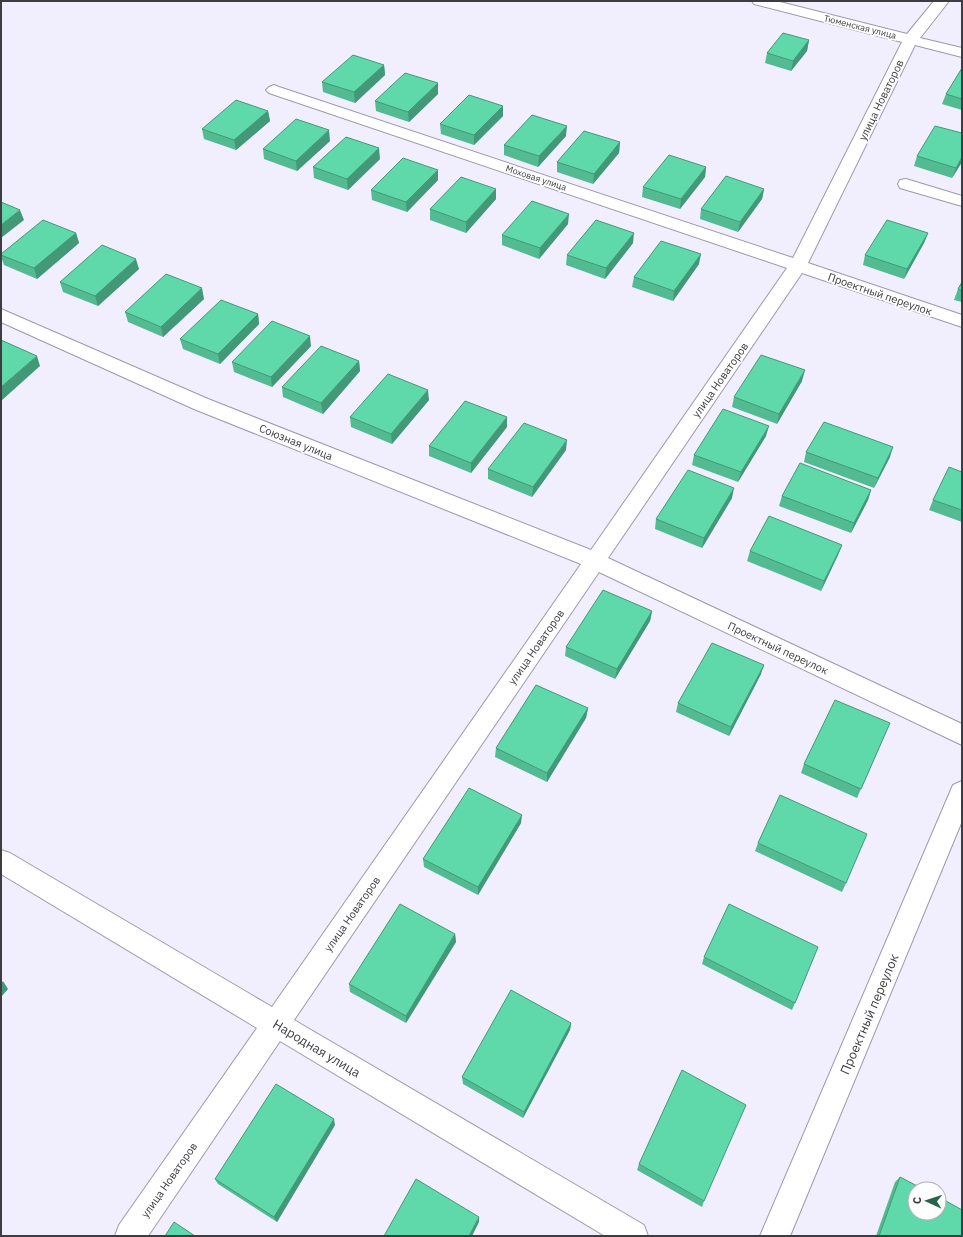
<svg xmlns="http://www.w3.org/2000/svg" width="963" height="1237" viewBox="0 0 963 1237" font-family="'IBM Plex Sans',sans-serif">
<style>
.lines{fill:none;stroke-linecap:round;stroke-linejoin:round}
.street-casing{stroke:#9d9aa8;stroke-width:2}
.street{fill:#fff;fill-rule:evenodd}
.wall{fill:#53bb92}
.shaded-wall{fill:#439877}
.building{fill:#60d9aa;stroke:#439877}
.labels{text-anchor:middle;stroke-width:3.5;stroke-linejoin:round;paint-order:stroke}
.far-street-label{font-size:9px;fill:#3d3c42;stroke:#fefefe}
.street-label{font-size:11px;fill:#3d3c42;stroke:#fefefe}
.near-street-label{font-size:13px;fill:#3d3c42;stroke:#fefefe}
</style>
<rect width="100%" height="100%" fill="#f1eefe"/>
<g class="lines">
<defs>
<path id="street" d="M752,1h24l131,33 27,-33h15l-29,37 42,10v9l-47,-12 -107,218 154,52v12l-160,-54 -194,285 354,166v21l-363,-173 -305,448 350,205 4,11h-43l-325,-195 -132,195h-33l4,-11 138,-197 -256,-154v-24l9,3 262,154 309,-443 -387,-155 -193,-87v-13l207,90 383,151 196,-282 -518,-175 -3,-3 3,-3 5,-2 5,2 514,171 109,-216 -148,-38z
M906,179l56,17v10l-62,-18 -2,-4 2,-4z
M962,781v40l-172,415h-30l190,-444 3,-7z"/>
</defs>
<!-- street casing -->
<use href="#street" class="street-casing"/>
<!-- street -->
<use href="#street" class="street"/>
</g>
<!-- wall -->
<path class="wall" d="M809,40l-2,11 -16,20 -26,-8 2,-10z
M384,65l1,10 -30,28 -32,-11 -1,-10z
M962,68v42l-20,-6 4,-10z
M438,94l-29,28 -33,-11 -1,-10z
M268,111l2,10 -34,29 -32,-11 -2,-10z
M503,116l-29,29 -33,-11 -1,-10z
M566,136l-28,31 -34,-12v-10z
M330,141l-33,30 -33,-12 -1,-10z
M620,142l-1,11 -26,31 -36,-12v-10z
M917,156l45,6 -10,16 -38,-12z
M380,159l-32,31 -34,-12 -1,-11z
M706,167l-1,10 -25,32 -38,-12 1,-10z
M438,170v10l-31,32 -35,-12 -1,-10z
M496,189v10l-30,34 -36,-13v-11z
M764,189l-2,10 -24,33 -38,-13 1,-10z
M568,224l-29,35 -37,-14v-10z
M76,233l3,10 -42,36 -33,-14 -3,-8v-3z
M928,233l-4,10 -20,36 -41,-14 2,-10z
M633,243l-28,36 -39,-14 1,-10z
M699,264l-26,37 -41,-14 2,-10z
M139,269l-41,37 -35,-14 -3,-10z
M962,282v20l-8,-2 4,-11z
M204,299l-41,38 -35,-15 -3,-10z
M258,314l1,10 -39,40 -37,-15 -3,-10z
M311,346l-39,41 -38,-15 -2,-10z
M359,361l1,10 -37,43 -40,-17 -1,-10z
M802,381l-25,43 -45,-17 2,-10z
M429,400l-37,44 -41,-17 -1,-10z
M507,427l-36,46 -42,-17v-10z
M766,436l-28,46 -46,-17 2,-10z
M566,450l-34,47 -44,-18v-10z
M806,452l84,5 -16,31 -70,-26z
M962,472v50l-33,-12 4,-10z
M871,490l-3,10 -17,33 -72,-27 3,-10z
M732,498l-30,50 -47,-19 1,-10z
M842,545l-4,10 -17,36 -74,-30 3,-10z
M652,611l-2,10 -35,58 -50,-23 1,-9z
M761,674l-32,62 -53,-24 2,-9z
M588,708l-2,10 -39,64 -52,-25 1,-9z
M890,723l-33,75 -56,-25 3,-9z
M521,823l-43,72 -54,-28 -1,-8z
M758,843l88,40 -4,9 -87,-41z
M455,934l1,8 -50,81 -56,-31 -1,-8z
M704,957l91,46 -3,7 -90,-46z
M571,1023l-1,7 -47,88 -60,-34 -1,-7z
M335,1125l-58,97 -59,-38 -3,-5z
M639,1164l65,37 -2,6 -65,-37z
M900,1177l62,59h-86l19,-54z"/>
<!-- shaded-wall -->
<path class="shaded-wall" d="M809,40l-2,11 -16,20 2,-10z
M384,65l1,10 -30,28 -1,-11z
M438,83v11l-29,28 -1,-10z
M503,106v10l-29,29v-10z
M268,111l2,10 -34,29 -2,-10z
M567,126l-1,10 -28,31 1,-11z
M329,130l1,11 -33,30 -1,-10z
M620,142l-1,11 -26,31 1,-10z
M379,148l1,11 -32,31 -1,-11z
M962,157v5l-10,16 4,-10z
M706,167l-1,10 -25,32 1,-10z
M438,170v10l-31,32 -1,-10z
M496,189v10l-30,34v-11z
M764,189l-2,10 -24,33 2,-10z
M20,210l4,10 -23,18v-13z
M569,214l-1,10 -29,35 1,-11z
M76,233l3,10 -42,36 -3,-11z
M634,233l-1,10 -28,36 1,-11z
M928,233l-4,10 -20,36 3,-10z
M701,254l-2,10 -26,37 1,-10z
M136,259l3,10 -41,37 -3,-10z
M202,288l2,11 -41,38 -2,-10z
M258,314l1,10 -39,40 -2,-10z
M310,336l1,10 -39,41 -1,-10z
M37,356l3,10 -39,35v-14z
M359,361l1,10 -37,43 -2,-11z
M805,370l-3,11 -25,43 2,-10z
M428,390l1,10 -37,44 -1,-10z
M507,417v10l-36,46v-10z
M769,426l-3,10 -28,46 3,-10z
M567,440l-1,10 -34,47 1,-10z
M893,447l-3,10 -16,31 4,-10z
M734,488l-2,10 -30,50 2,-10z
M871,490l-3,10 -17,33 3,-10z
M842,545l-4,10 -17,36 3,-10z
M652,611l-2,10 -35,58 2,-10z
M764,665l-3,9 -32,62 2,-9z
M588,708l-2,10 -39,64v-9z
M522,815l-1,8 -43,72v-8z
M455,934l1,8 -50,81v-7z
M3,981l5,8 -7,8v-13z
M571,1023l-1,7 -47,88 1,-6z
M334,1119l1,6 -58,97 -3,-5z
M479,1217v5l-7,14h-3z"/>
<!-- building -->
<path class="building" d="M783,33l26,7 -16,21 -26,-8z
M353,55l31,10 -30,27 -32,-10z
M962,68v31l-16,-5z
M405,73l33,10 -30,29 -33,-11z
M469,95l34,11 -29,29 -34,-11z
M236,100l32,11 -34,29 -32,-11z
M532,115l35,11 -28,30 -35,-11z
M296,119l33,11 -33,31 -33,-12z
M935,126l27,7v24l-6,11 -39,-12z
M584,131l36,11 -26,32 -37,-12z
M346,137l33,11 -32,31 -34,-12z
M669,155l37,12 -25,32 -38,-12z
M403,158l35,12 -32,32 -35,-12z
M726,176l38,13 -24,33 -39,-13z
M461,177l35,12 -30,33 -36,-13z
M532,201l37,13 -29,34 -38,-13z
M1,202l19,8 -19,15z
M43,220l33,13 -42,35 -33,-13v-1z
M596,220l38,13 -28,35 -39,-13z
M887,220l41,13 -21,36 -42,-14z
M661,241l40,13 -27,37 -40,-14z
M102,245l34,14 -41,37 -35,-14z
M166,274l36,14 -41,39 -36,-15z
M962,282v9l-4,-2z
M221,300l37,14 -40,40 -38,-15z
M272,321l38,15 -39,41 -39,-15z
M1,340l36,16 -36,31z
M321,346l38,15 -38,42 -39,-16z
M761,355l44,15 -26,44 -45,-17z
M388,374l40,16 -37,44 -41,-17z
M465,401l42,16 -36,46 -42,-17z
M723,409l46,17 -28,46 -47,-17z
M824,422l69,25 -15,31 -72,-26z
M524,423l43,17 -34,47 -45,-18z
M800,463l71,27 -17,33 -72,-27z
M949,467l13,5v38l-29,-10z
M688,470l46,18 -30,50 -48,-19z
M769,516l73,29 -18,36 -74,-30z
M603,590l49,21 -35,58 -51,-22z
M712,643l52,22 -33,62 -53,-24z
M536,685l52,23 -41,65 -51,-25z
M835,700l55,23 -29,66 -57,-25z
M469,788l53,27 -44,72 -55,-28z
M780,795l87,39 -21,49 -88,-40z
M400,904l55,30 -49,82 -57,-32z
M729,904l89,43 -23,56 -91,-46z
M511,990l60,33 -47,89 -62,-35z
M682,1070l64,35 -42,96 -65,-37z
M276,1084l58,35 -60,98 -59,-38z
M900,1177l23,12h-8v24h24v-16l23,13v26h-83z
M416,1179l63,38 -10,19h-85z
M174,1222l21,14h-30z"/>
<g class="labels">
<!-- far-street labels -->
<g class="far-street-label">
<text transform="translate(860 27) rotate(14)" y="3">Тюменская улица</text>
<text transform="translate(536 178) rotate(18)" y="3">Моховая улица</text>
</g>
<!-- street labels -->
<g class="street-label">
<text transform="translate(881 100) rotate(-64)" y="4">улица Новаторов</text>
<text transform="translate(880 294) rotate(19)" y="4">Проектный переулок</text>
<text transform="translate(720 380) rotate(-55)" y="4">улица Новаторов</text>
<text transform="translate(296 442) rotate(22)" y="4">Союзная улица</text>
<text transform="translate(536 647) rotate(-55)" y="4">улица Новаторов</text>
<text transform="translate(778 648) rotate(25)" y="4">Проектный переулок</text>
<text transform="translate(352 914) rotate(-55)" y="4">улица Новаторов</text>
<text transform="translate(169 1180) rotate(-55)" y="4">улица Новаторов</text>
</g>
<!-- near-street labels -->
<g class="near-street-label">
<text transform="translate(869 1014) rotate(-67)" y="5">Проектный переулок</text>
<text transform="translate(317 1048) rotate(31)" y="5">Народная улица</text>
</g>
</g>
<!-- border -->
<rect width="963" height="1237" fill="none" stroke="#3d3c42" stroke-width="4"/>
<!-- north arrow -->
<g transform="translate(927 1201) rotate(273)"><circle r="19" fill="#fefefe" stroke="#b1b0b3"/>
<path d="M0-3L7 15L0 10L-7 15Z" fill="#2a634c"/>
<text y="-6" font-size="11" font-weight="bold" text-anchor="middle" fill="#3d3c42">С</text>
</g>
</svg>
